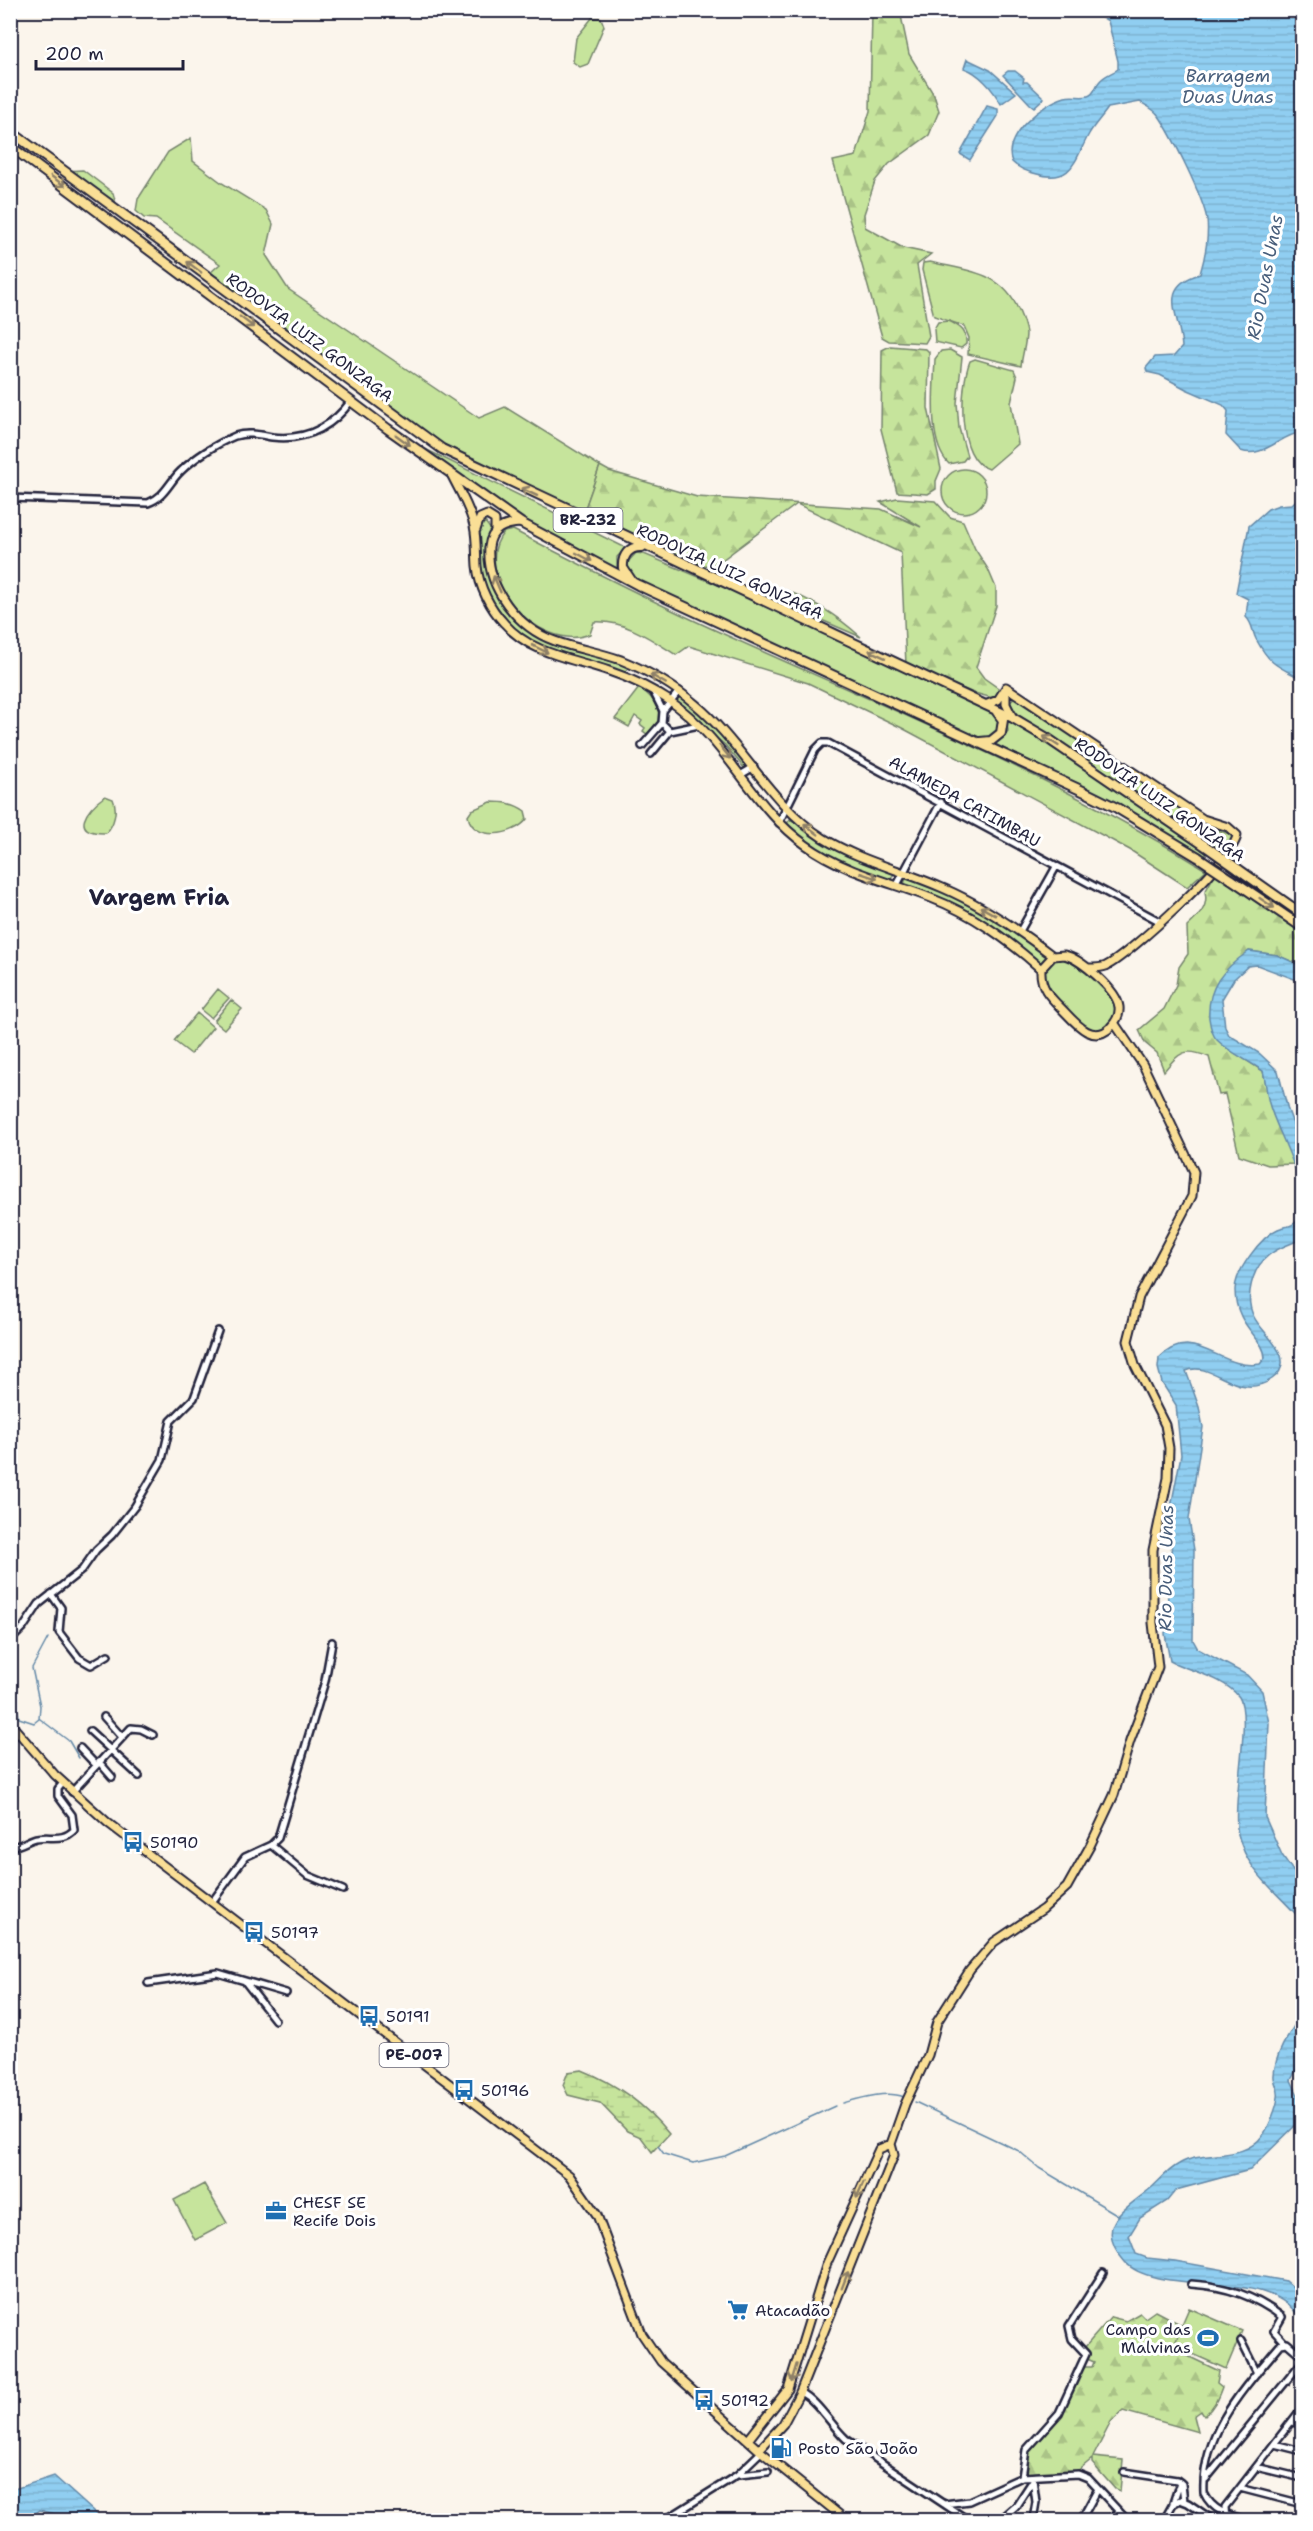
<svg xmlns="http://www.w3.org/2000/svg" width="1313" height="2531" viewBox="0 0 1313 2531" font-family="'Shantell Sans',sans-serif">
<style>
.green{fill:#c6e49c;stroke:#74836c;stroke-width:1.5}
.forest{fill:url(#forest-firs);stroke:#74836c;stroke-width:1.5}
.wetland{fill:url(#wetland-marsh);stroke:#74836c;stroke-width:1.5}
.water{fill:url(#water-rules);stroke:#6489a8;stroke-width:1.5}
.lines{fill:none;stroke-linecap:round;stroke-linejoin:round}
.stream{stroke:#6489a8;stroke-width:1.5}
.minor-casing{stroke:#22223b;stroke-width:10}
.major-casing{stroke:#22223b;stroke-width:11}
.highway-casing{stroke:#22223b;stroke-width:12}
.minor{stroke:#fff;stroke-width:5}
.major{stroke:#fadf96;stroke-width:7}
.highway{stroke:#fadf96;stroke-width:8}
.highway-bridge-casing{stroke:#22223b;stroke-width:12;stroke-linecap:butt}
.highway-bridge{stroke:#fadf96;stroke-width:8}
.oneway{stroke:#8e8068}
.labels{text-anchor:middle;stroke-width:6;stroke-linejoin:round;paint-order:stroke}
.shield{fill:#fff;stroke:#646476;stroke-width:1.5}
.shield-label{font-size:15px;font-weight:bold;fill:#22223b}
.street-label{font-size:16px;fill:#22223b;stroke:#fff}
.poi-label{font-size:16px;fill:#22223b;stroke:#fff;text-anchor:start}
.water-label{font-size:18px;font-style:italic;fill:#485e7b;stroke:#fff}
.district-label{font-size:22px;font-weight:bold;fill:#22223b;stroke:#fff}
</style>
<defs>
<pattern id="forest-firs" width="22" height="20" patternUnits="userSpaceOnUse" patternTransform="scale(1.5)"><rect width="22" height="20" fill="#c6e49c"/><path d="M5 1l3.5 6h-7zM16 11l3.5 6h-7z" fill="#aac387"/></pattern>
<pattern id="wetland-marsh" width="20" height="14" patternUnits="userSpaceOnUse" patternTransform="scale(1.5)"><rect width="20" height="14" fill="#c6e49c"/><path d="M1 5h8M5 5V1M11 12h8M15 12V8" fill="none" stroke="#aac387"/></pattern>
<pattern id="water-rules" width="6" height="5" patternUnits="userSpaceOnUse" patternTransform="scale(1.5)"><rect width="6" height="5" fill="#90cef1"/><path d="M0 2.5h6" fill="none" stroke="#7cb1d0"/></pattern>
</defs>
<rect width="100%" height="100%" fill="#fbf5ec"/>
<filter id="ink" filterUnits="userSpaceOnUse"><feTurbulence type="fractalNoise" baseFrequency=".0167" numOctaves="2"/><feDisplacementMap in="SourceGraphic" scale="12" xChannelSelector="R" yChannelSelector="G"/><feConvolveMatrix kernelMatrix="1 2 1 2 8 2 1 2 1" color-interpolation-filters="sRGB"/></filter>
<g filter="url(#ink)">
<!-- green -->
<path class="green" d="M592,18h9l3,8 -16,38 -8,3 -7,-5 3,-24z
M191,138l2,23 29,22 44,27 7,14 -7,31 22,34 191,129 26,-11 95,59 -16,45 -37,-15 -106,-52 -216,-157 -14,-15 9,-8 -64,-45 -12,-1 -8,-7 2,-12 30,-47z
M83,170l30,23 4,15 -51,-37z
M930,262c38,9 72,9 89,49 3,7 6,15 7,22 0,11 -4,22 -5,33l-53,-12 1,-16 -5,-12 -30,-10 -12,-46 1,-7z
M949,321c11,6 18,9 17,23l-5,4 -26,-6 -1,-13 4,-7z
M950,350l12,7 -5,46 2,25 8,28 -4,5 -14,3c-22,-21 -15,-76 -14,-105l6,-8z
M975,359l39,11 3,7 -6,26 7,41 -29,25c-33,-9 -29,-83 -19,-108z
M411,442l215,106 -9,9v15l-94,-51z
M942 491a22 22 0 1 1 44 0a22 22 0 1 1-44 0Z
M485,522l7,9c-1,6 -6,11 -6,17 -2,13 2,28 7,41 21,55 86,60 135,78l-3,7c-85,-24 -157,-41 -146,-149z
M513,530c68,35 135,70 204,101 165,75 334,143 489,239l-19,17 -57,-37 -228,-122 -94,-45 -119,-37 -13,9c-25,-16 -51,-35 -82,-33l-4,12c-53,21 -121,-62 -86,-102z
M636,553l8,1 186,78 163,78 11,15 -13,15h-17l-340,-160 -8,-8v-8z
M782,589c31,11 54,26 79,48l-100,-43z
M639,688c17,9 31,34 8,46l-4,-3 2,-3 -5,-4 2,-3 -7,-5 -6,11 -14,-8z
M1015,695l179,120 19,13 19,7 1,6 -11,13 -125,-88 -80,-52 -7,-11z
M678,696l32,24 39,47 -4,2 -20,-24 -52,-44z
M1006,717l40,23 162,109 -4,11 -123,-73 -86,-43 13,-13z
M105,796l8,3c5,11 1,26 -7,34 -38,1 -19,-24 -1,-37z
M491,802c13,0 23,1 34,9l2,8c-12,17 -54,23 -59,-3l4,-6z
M790,819l43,30 62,23 -4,7c-34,-1 -79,-33 -105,-54z
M907,875l74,34 69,48 -8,8c-41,-37 -86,-62 -138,-81z
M1065,957l10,4 38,38 4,8 -1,10 -14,14c-21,0 -59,-36 -59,-58 0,-6 7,-11 11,-15z
M218,989l11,9 -18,20 -10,-8z
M231,1000l11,9 -18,20 -10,-8z
M197,1013l16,14 -22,27 -17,-13z
M204,2184l23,39 -32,17 -21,-40z
M1189,2308l53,23 -16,38 -53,-24z"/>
<!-- forest -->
<path class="forest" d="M872,11h28l9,43 25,41 5,16 -10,24 -40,29 -14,17 -11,33 1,13 38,21 28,6 -14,11 12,71 -4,7 -36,-2 -7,-4 -49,-176 23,-5 14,-45z
M890,346l36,3 3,3 -1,56 13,61 -5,12v8l-8,5 -31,-2 -16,-63 1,-79z
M600,466l9,5 88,26 184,12 40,18 -41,-25 17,-4 38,3 15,16 13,4 12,28 13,20 8,19v18l-20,61 8,11 14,10 1,8 -3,3 -25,-7 -65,-27 -5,-112 -104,-49 -83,62 -13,-1 -117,-54z
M1215,874l87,58v34l-25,-11 -28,-4 -32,33 7,62 39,25 10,43 22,50 -27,1 -29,-10 -14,-61 -6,1 -10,-38c-25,-10 -29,-5 -45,14l-7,-18 -12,-10 -6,-13 25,-21 12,-24 3,-18 9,-13 -1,-27c11,-10 22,-20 18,-35z
M1155,2311l27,14 -9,24 46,22 -2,12 5,4c-4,11 -8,21 -18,29l-3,-5 -7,5 4,16 -75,-21 -12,11 -18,35 30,3 -3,31 -5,-2 -23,-26v-4l-16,13 -51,3 3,-25 33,-37 23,-46h8l2,-5 -7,-3 -2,-12 26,-30 15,4 14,-8 5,5z"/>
<!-- wetland -->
<path class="wetland" d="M582,2070c35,14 63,34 87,64l-17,18 -11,-15 -14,-6 -27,-28 -32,-8 -5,-10 5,-13z"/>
<!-- water -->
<path class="water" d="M1070,11h232v421c-22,3 -39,27 -61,19l-15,-16 2,-24 -5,-6 -37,-16 -26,-14 -13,-3 -1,-4 9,-11 19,-1 8,-9c-2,-33 -26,-60 18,-73 5,-17 9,-37 7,-54 -3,-21 -36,-87 -48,-104 -5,-7 -12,-10 -19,-14l-32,6c-6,9 -14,17 -19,26 -14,25 -16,50 -52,40 -9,-2 -18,-5 -25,-12 -11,-25 31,-59 53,-65 8,-2 16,1 23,-1 7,-2 7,-9 11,-14 5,-7 12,-8 19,-13v-8l-10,-40c-13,-10 -23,-2 -37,-6z
M967,59l23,11 26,23 -15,11c-8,-15 -22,-31 -37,-36z
M1008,71h7l9,7 -1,4h4l17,16 -10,9 -4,-3 -27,-29z
M987,106l11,3v7l-28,44 -10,-6z
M1302,495v184c-25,-13 -32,-14 -46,-40 -4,-8 -3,-15 -10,-22l2,-18 -12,-6 13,-67 19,-17 11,-4 13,-1z
M1249,951l28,4 25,11v16l-45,-17 -9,1 -14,13 -12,20 3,28 4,8 30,18 19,18 10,39 14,39v90c-11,5 -23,8 -33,16 -17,13 -25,43 -15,62 8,17 46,42 18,62 -35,24 -60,-20 -86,-8l13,36 4,20 -14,92 5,31 -1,90 5,9 49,26 15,16 7,32 -4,94 17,38 20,29v37c-23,-28 -55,-48 -64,-87 -7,-30 14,-117 1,-137 -15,-20 -48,-25 -69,-36l-5,-27 7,-94 -2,-28 11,-57 -5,-50 -14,-22 -4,-15 1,-10c36,-35 60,13 101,6l5,-6c0,-20 -30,-31 -30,-68 0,-19 26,-53 43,-61 7,-3 16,-2 20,-10 15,-32 -21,-85 -29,-116 -3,-11 -3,-21 -6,-32 -15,-11 -33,-18 -46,-31 -5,-5 -7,-15 -8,-22 -2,-31 14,-49 40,-67z
M1302,2014v45l-11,21 11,24v15l-52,51 -74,20 -9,11 -27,17 -11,18 7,18 11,4 28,3 111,20 16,14v28c-26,-59 -144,-24 -177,-61 -33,-38 0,-52 26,-74 9,-8 17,-18 28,-24 25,-15 64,-1 84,-29 6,-8 14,-28 15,-38 2,-7 -5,-15 -4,-22 1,-22 16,-43 28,-61z
M54,2476l49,44h-33l-4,-3 -26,-7 -14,10h-15v-30z"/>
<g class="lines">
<!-- stream -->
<path class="stream" d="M10,1709l8,2 1,7 15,5 5,-4 1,-13 -8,-38 16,-30
M40,1719l29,22 10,17
M915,2102l104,49 20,17 79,47
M843,2103c18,-5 43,-13 61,-6
M658,2146l6,8 29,9 32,-7 110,-50"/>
<defs>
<path id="minor" d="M10,498l138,5c17,-6 21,-21 33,-32 13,-13 37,-28 54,-35 13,-4 25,-1 37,1 34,4 60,-10 79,-36
M679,691l-16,20 -1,12 8,8 29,-6
M654,693l9,18
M642,746l20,-23
M651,754l19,-23
M742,774l12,-7
M779,823l36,-73 7,-7h6l333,179
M897,885l44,-83
M1020,931l36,-64
M51,1594l10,14 -2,24 20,26 12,7 17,-10
M10,1641l13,-13 16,-24 43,-34 14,-20 16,-15 23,-29 27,-46 9,-39 23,-23 24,-67
M104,1717l18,20
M90,1731l49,45
M80,1748l16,17
M99,1762l13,15
M72,1792l59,-64 10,1 12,6
M271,1845l36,30 36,15
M10,1846c10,1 14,-4 23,-7 14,-5 29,4 41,-9l-2,-15 -14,-19v-7l5,-6
M212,1902l33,-45 26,-12 7,-7 47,-157 7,-39
M148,1983l70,-10 68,20
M246,1983l29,37
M1191,2284c34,2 65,12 91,33l-8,14 10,11
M1241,2341l16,32
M800,2392c17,8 31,33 46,47l122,81
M1292,2422l10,2
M1274,2444l28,7
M1256,2467l46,11
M1124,2472l53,8 5,4 2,17
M739,2475l29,-3
M1022,2477l4,-27 33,-37 27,-59 -14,-15 -3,-13 34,-53
M1033,2479l3,23 -3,18
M1206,2479l96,-117
M1240,2488l62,16
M1173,2503l7,-21
M944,2504l25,-3 53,-24 56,-3 10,4 39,42
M665,2520l72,-45 24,-23
M1000,2520l16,-14 17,-26
M1081,2520l17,-31
M1109,2520l10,-9
M1164,2520l9,-16 7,-4 8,3 25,17
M1226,2520l-1,-13 77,-99
M1247,2520c-17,-4 -35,-9 -43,-27 -3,-61 41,-106 77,-149l6,-1 15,13"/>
<path id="major" d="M452,476c8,16 18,32 22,50 3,13 2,27 3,40 2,21 13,42 27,57 28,32 68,35 105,48 21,7 43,18 61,30 57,39 81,105 136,144 37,27 84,37 125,53 42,16 77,42 110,71
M521,523c-16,1 -30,5 -32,24 -3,41 29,81 66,94 22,8 44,11 66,19 27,11 52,25 74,44 48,40 75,100 128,134 37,23 82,33 122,51 39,17 74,41 108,67
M476,530l4,-12 7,-3 8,5v10
M1006,687l197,132 25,8 9,8c-2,23 -107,119 -131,131 -5,2 -12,2 -18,2
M1006,687v17l7,14
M985,705l13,-5 7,-11
M1064,955c16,3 53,35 55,52 1,9 -3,15 -9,21 -19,17 -36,-7 -49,-20 -12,-12 -21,-21 -20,-39l12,-13z
M10,1723l45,52 53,48 461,352 28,40 45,119 19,28 98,88 87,70
M748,2440l40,-51 39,-126 52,-114 12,-5
M759,2450l24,-26 17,-32 94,-237 -3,-11 14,-40 23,-49 9,-33 33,-52 24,-28 49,-33 24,-22 23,-41 24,-51 16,-54 28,-74 -5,-44v-73l15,-72 1,-30 -4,-23 -30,-60 -7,-24 11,-44 53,-101 2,-24 -51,-107 -28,-41"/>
<path id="highway" d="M10,131l432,318 571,269 34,20 157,107
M10,146l378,283 133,94 117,62 447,207 32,16 81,49
M631,580l-8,-12c-1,-12 6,-22 19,-21
M980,742l11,-1 10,-8 2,-13 -6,-8
M1238,869l64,45
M1231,879l71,48"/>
</defs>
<!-- minor casing -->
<use href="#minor" class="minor-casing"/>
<!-- major casing -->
<use href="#major" class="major-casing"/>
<!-- highway casing -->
<use href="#highway" class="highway-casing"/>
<!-- minor -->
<use href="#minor" class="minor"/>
<!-- major -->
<use href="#major" class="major"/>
<!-- highway -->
<use href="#highway" class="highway"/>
<defs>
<path id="highway-bridge" d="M1204,845l34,24
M1198,857l33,22"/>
</defs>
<!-- highway-bridge casing -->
<use href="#highway-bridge" class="highway-bridge-casing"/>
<!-- highway-bridge -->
<use href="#highway-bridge" class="highway-bridge"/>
</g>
<!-- one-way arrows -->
<defs><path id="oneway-shaft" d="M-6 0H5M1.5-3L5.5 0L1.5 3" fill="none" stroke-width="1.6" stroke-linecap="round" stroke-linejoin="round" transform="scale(1.5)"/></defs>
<g class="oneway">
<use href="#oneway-shaft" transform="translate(58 181) rotate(36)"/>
<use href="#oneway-shaft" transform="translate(194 267) rotate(-143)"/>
<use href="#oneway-shaft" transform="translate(247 322) rotate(37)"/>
<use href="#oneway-shaft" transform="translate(403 440) rotate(36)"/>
<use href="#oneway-shaft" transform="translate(529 492) rotate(-155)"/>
<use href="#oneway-shaft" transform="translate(584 557) rotate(28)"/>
<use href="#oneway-shaft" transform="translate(497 584) rotate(-113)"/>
<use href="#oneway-shaft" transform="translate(540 649) rotate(26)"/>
<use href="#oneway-shaft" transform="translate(877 654) rotate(-155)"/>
<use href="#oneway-shaft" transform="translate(658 679) rotate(-150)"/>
<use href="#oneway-shaft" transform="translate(1051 741) rotate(-147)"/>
<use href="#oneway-shaft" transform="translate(725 752) rotate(51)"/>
<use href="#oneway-shaft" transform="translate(811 829) rotate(-143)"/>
<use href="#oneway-shaft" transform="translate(869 876) rotate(19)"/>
<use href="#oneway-shaft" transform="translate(1267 903) rotate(34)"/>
<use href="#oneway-shaft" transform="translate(988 911) rotate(-151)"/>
<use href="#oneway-shaft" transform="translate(860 2190) rotate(114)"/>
<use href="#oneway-shaft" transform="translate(845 2280) rotate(-69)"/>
<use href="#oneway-shaft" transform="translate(794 2373) rotate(107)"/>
</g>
</g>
<!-- icons -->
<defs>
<symbol id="bus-bare" viewBox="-9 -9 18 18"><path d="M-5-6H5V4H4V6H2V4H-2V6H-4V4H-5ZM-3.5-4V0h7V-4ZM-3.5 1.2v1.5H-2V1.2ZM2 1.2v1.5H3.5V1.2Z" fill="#1f6fb2" stroke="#fff" stroke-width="2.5" paint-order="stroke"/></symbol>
<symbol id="office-bare" viewBox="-9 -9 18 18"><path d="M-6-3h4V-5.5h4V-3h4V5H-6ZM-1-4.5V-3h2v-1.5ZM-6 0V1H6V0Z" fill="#1f6fb2" stroke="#fff" stroke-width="2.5" paint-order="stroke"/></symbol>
<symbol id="supermarket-bare" viewBox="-9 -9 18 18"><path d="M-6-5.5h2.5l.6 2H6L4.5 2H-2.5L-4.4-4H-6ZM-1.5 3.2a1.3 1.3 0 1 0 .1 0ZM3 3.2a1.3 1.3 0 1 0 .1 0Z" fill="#1f6fb2" stroke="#fff" stroke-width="2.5" paint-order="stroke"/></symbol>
<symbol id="stadium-bare" viewBox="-9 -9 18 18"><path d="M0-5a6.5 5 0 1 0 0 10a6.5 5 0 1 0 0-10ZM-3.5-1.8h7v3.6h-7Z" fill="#1f6fb2" stroke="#fff" stroke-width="2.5" paint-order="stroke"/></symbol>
<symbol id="fuel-bare" viewBox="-9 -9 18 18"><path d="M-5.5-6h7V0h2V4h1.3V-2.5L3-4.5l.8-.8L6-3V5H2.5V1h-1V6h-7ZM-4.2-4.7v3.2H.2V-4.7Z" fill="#1f6fb2" stroke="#fff" stroke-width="2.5" paint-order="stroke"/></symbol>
</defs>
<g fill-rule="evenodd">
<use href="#bus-bare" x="118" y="1827" width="30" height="30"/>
<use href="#bus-bare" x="239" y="1917" width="30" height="30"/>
<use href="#bus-bare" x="354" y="2001" width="30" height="30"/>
<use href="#bus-bare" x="449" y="2075" width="30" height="30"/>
<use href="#office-bare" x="261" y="2196" width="30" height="30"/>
<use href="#supermarket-bare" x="723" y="2295" width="30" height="30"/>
<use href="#stadium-bare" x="1193" y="2323" width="30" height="30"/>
<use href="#bus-bare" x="689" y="2385" width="30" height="30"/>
<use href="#fuel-bare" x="766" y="2433" width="30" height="30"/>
</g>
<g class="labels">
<!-- shield labels -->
<g class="shield">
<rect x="553.5" y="508" width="69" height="24" rx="4.5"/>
<rect x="379.5" y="2043" width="69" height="24" rx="4.5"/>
</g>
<g class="shield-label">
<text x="588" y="525">BR-232</text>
<text x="414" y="2060">PE-007</text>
</g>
<!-- street labels -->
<g class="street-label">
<text transform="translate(310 337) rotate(37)" y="6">RODOVIA LUIZ GONZAGA</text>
<text transform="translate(730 571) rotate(25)" y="6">RODOVIA LUIZ GONZAGA</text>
<text transform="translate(1160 799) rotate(35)" y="6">RODOVIA LUIZ GONZAGA</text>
<text transform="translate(965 801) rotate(29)" y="6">ALAMEDA CATIMBAU</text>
</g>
<!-- poi labels -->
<g class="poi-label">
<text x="150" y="1848">50190</text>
<text x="271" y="1938">50197</text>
<text x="386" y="2022">50191</text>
<text x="481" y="2096">50196</text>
<text x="293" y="2208">CHESF SE<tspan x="293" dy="18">Recife Dois</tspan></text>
<text x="755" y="2316">Atacadão</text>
<text x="1191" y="2335" text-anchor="end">Campo das<tspan x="1191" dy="18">Malvinas</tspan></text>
<text x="721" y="2406">50192</text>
<text x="798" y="2454">Posto São João</text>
</g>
<!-- water labels -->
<g class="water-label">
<text x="1228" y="82">Barragem<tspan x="1228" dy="21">Duas Unas</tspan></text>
<text transform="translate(1265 277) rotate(-79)" y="6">Rio Duas Unas</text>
<text transform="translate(1166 1568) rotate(-89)" y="6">Rio Duas Unas</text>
</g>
<!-- district labels -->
<g class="district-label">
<text x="159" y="905">Vargem Fria</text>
</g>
</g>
<!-- margin -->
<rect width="1313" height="2531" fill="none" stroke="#fff" stroke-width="36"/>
<rect x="18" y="18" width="1277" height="2495" fill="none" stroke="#22223b" stroke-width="2" filter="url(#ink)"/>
<!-- scale -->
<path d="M36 60v9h147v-9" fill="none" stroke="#22223b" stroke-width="3"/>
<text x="45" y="60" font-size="18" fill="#22223b" stroke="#ffffff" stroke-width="4.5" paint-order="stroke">200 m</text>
</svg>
